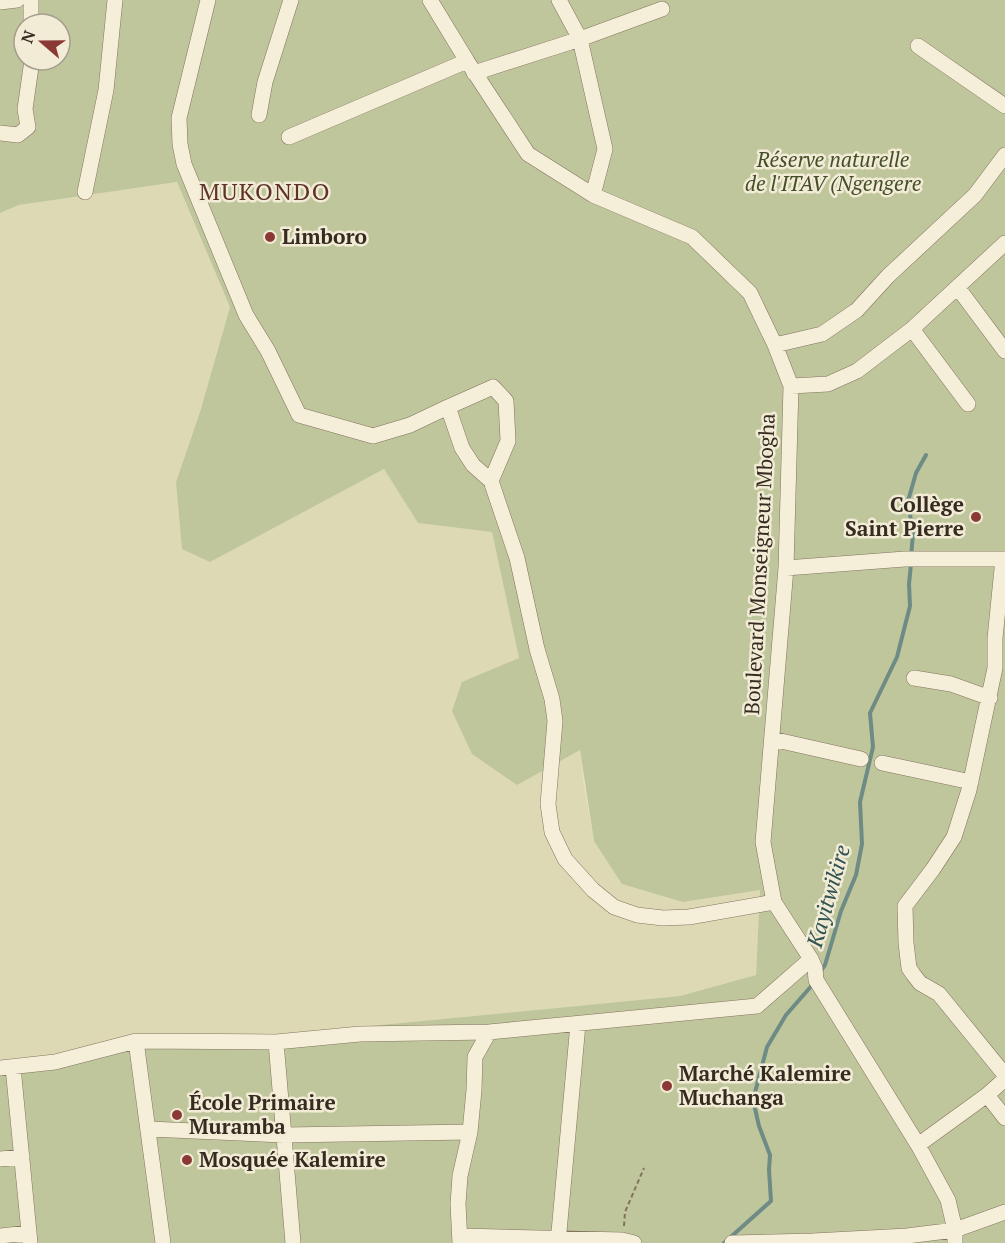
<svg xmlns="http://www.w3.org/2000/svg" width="1005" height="1243" viewBox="0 0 1005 1243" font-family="'PT Serif',serif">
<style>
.farmland{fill:#ded9b5}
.green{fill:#bfc69c;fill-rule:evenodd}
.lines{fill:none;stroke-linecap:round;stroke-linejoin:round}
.stream{stroke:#6f8b85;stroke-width:4}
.minor-casing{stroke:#83735e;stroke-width:16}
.path{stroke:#83735e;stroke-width:2;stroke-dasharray:4.5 3;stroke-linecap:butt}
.minor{stroke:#f5eed9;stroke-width:15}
.poi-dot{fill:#8b3935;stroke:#f2ebd6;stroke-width:2}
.labels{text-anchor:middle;stroke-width:5;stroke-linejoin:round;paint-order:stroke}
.park-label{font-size:21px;font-style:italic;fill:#444f29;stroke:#f2ebd6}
.poi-label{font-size:21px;font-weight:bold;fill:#352b20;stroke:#f2ebd6;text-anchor:start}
.street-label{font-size:21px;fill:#352b20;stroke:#f2ebd6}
.water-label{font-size:22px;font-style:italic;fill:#315352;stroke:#f2ebd6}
.quarter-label{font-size:24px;letter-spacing:1.5px;fill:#5d3325;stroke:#f2ebd6}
</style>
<rect width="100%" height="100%" fill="#e9e1c7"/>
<!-- farmland -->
<path class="farmland" d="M177,182l53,125 -30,105 -24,70 34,80 174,-93 34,54 74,9 27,126 61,92 4,36 10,54 89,62 77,-13 -4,86 -76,21 -680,66v-849l19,-8z"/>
<!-- green -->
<path class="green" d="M0,0h1005v1243h-1005v-181l680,-66 76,-21 4,-85 -77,12 -61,-18 -28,-43 -14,-91 -63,35 -45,-31 -20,-43 10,-29 57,-24 -27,-126 -74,-9 -34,-54 -174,93 -28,-13 -6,-67 24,-70 30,-105 -53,-125 -158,23 -19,8zM24,24h36v36h-36z"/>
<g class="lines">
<!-- stream -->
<path class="stream" d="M911,557l2,-23 -5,-33 8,-28 10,-18
M821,971l4,-6 16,-54 15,-36 6,-31 -2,-42 13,-55 -3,-34 27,-56 13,-51 -1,-22 2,-20
M724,1243l47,-42 -2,-31 1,-15 -11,-29 -6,-26 14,-53 19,-32 28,-32"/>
<defs>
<path id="minor" d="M31,0v24
M208,0l-29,118 1,26 4,20 62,151 22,36 31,64 74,21 37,-11 38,-18 14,41 11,17 18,16 26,77 20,91 15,50 3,22 -7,83 4,28 13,27 28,31 21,17 23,8 26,3 26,-1 85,-15
M430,0l37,61 61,93 65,41 99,42 58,56 25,52 16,41 -5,182 -23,274 11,60 37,57 4,9 1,12 102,165 30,55 7,30v13
M559,0l21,39 25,110 -12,46
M0,2l17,-2
M918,46l87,60
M474,73l106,-34 82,-30
M259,115l6,-33 26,-82
M0,133l18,2 10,-8 -3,-18 7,-49
M289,137l178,-76
M85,192l21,-102 9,-90
M958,288l47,63
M912,329l56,75
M775,345l47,-11 35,-24 31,-34 87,-81 30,-40
M791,386l37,-2 29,-13 55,-42 93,-86
M448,407l45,-20 13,14 2,40 -17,40
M1003,559l-8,79v30l-26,122 -15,47 -21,32 -28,37 1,37 3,25 4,6 7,9 19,11 66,81
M786,568l119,-9h100
M914,678l37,6 39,14
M772,739l89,20
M882,763l89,19
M136,1041l27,202
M276,1042l17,201
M13,1067l17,176
M0,1068l55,-6 81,-21 140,1 84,-8 129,-2 268,-26 54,-47
M987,1095l18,23
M149,1129l136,6 185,-3
M918,1145l69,-50 18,-16
M0,1159l22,-2
M0,1236l28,-3
M461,1236l161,4 12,3
M460,1243l-2,-39 2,-28 10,-44 4,-42 1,-33 14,-25
M558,1243l20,-219
M732,1243l81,-2 94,-5 48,-6 50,-18"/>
</defs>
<!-- minor casing -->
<use href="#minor" class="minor-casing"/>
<!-- path -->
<path class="path" d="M624,1226l1,-14 19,-44"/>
<!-- minor -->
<use href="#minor" class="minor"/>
</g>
<!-- markers -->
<g class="poi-dot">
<circle cx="270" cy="237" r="6"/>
<circle cx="976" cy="517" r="6"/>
<circle cx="667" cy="1086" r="6"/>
<circle cx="177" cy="1115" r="6"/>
<circle cx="187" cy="1160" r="6"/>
</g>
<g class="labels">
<!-- park labels -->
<g class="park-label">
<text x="833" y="167">Réserve naturelle<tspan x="833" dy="24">de l'ITAV (Ngengere</tspan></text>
</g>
<!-- poi labels -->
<g class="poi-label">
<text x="282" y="244">Limboro</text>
<text x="964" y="512" text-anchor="end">Collège<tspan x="964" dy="24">Saint Pierre</tspan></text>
<text x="679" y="1081">Marché Kalemire<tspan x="679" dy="24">Muchanga</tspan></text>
<text x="189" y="1110">École Primaire<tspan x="189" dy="24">Muramba</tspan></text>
<text x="199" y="1167">Mosquée Kalemire</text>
</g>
<!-- street labels -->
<g class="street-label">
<text transform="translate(760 564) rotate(-87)" y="7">Boulevard Monseigneur Mbogha</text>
</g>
<!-- water labels -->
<g class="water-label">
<text transform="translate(828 896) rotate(-74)" y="8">Kayitwikire</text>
</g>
<!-- quarter labels -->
<g class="quarter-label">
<text x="265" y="200">MUKONDO</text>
</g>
</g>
<!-- north arrow -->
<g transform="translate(42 42) rotate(290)"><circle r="28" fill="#f2ebd6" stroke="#a69e8d" stroke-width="1.5"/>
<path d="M0-4.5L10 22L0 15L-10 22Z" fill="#8b3935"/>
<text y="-9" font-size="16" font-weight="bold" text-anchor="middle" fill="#352b20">N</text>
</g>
</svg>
